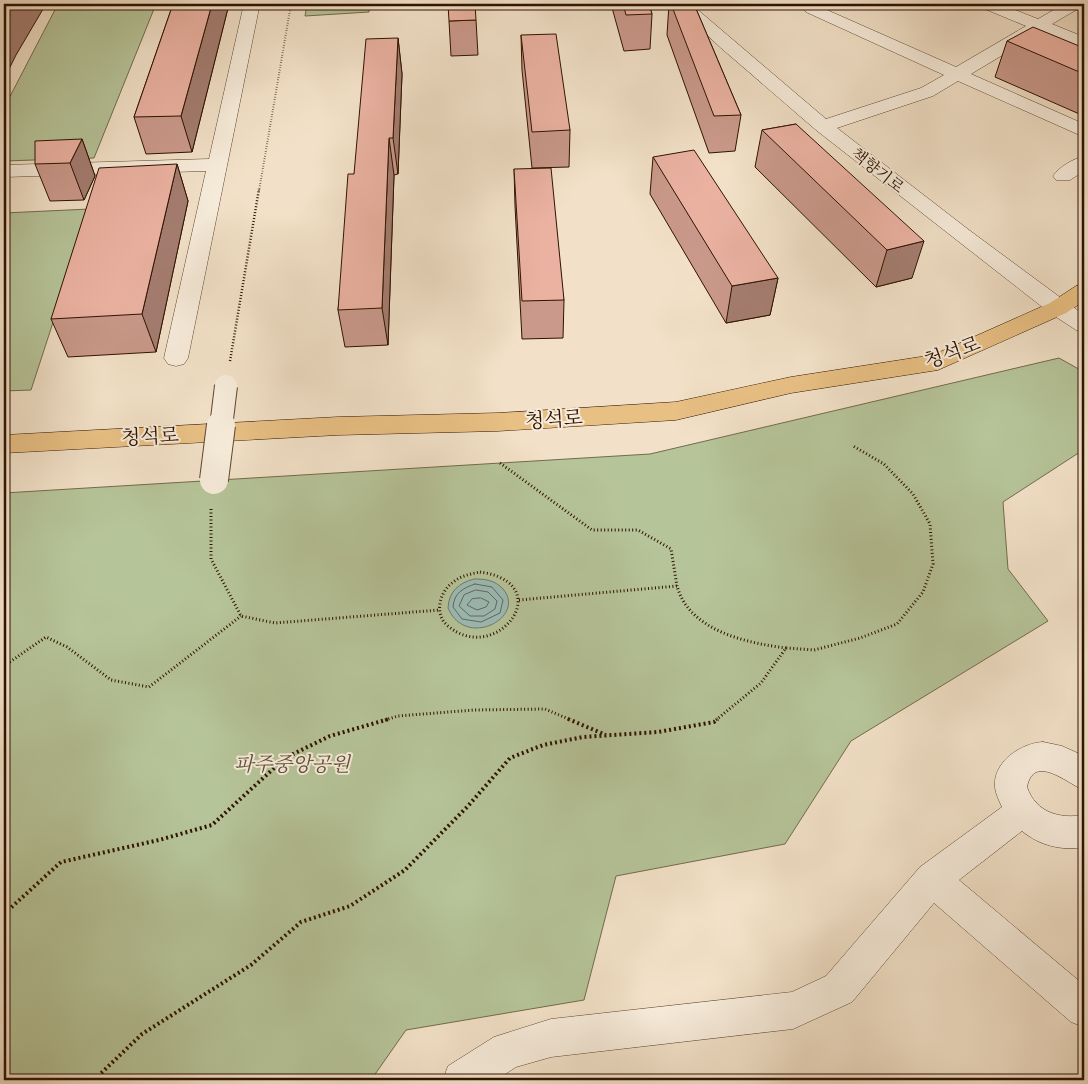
<svg xmlns="http://www.w3.org/2000/svg" width="1088" height="1084" viewBox="0 0 1088 1084" font-family="'IM FELL Great Primer','Noto Serif KR',serif">
<style>
.green{fill:#b6c499;stroke:#726b4c}
.water{fill:#9bbdb8;stroke:#6f796e}
.lines{fill:none;stroke-linecap:round;stroke-linejoin:round}
.shore{stroke:#64685c;stroke-width:1}
.minor-casing{stroke:#5f4632;stroke-width:1}
.major-casing{stroke:#2e1200;stroke-width:1}
.path-far3{stroke:#2e1200;stroke-width:2;stroke-dasharray:0.5 2;stroke-linecap:butt}
.path-far2{stroke:#2e1200;stroke-width:2.5;stroke-dasharray:1 2;stroke-linecap:butt}
.path-far1{stroke:#2e1200;stroke-width:3;stroke-dasharray:1 2.5;stroke-linecap:butt}
.path{stroke:#2e1200;stroke-width:4;stroke-dasharray:2 3;stroke-linecap:butt}
.minor{fill:#f7ecdb;fill-rule:evenodd}
.major{fill:#e9c084;fill-rule:evenodd}
.minor-bridge-far1-casing{stroke:#5f4632;stroke-width:24;stroke-linecap:butt}
.minor-bridge-casing{stroke:#5f4632;stroke-width:30;stroke-linecap:butt}
.minor-bridge-far1{stroke:#f7ecdb;stroke-width:22}
.minor-bridge{stroke:#f7ecdb;stroke-width:28}
.wall{fill:#ca998b;stroke:#2e1200}
.shaded-wall{fill:#a47d71;stroke:#2e1200}
.building{fill:#ebb2a2;stroke:#2e1200}
.labels{text-anchor:middle;stroke-width:4;stroke-linejoin:round;paint-order:stroke}
.far-street-label{font-size:16px;fill:#2e1200;stroke:#f7ecdb}
.street-label{font-size:20px;fill:#2e1200;stroke:#f7ecdb}
.park-label{font-size:20px;font-style:italic;fill:#5e5036;stroke:#f7ecdb}
</style>
<rect width="100%" height="100%" fill="#f2e1c8"/>
<filter id="stains"><feTurbulence type="fractalNoise" baseFrequency=".004" numOctaves="4"/><feColorMatrix values="0 0 0 0 .2 0 0 0 0 .09 0 0 0 0 .02 0 0 0 .5 -.17"/></filter>
<radialGradient id="worn" r=".72"><stop offset=".6" stop-color="#630" stop-opacity="0"/><stop offset="1" stop-color="#630" stop-opacity=".3"/></radialGradient>
<!-- green -->
<path class="green" d="M58,4h98l-62,154 -90,3v-53z
M307,4h63l-1,8 -64,4z
M90,209l-59,181 -27,1v-178z
M1059,358l25,14v70l-4,10 -77,50 5,67 40,52 -197,120 -66,103 -169,32 -32,124 -178,30 -35,50h-367v-587l646,-39z"/>
<!-- water -->
<path class="water" d="M474,579c11,0 21,1 29,10 24,28 -37,61 -55,19 1,-17 11,-25 26,-29z"/>
<g class="lines">
<!-- shore -->
<path class="shore" d="M475,584l17,3 11,13 -3,13 -19,9 -19,-3 -9,-12c1,-14 10,-19 22,-23z
M476,590l12,2 9,9 -2,8 -11,7h-14l-11,-10 5,-11z
M481,598l8,4 -3,5 -9,3 -10,-5 5,-6z"/>
<defs>
<path id="minor" d="M254,4l5,4 -71,350 -4,6 -8,2 -8,-2 -4,-6 42,-187 -202,6v-12l205,-6 34,-151 2,-3z
M674,4h17l135,115 95,-31 23,-13 -138,-63 -2,-3 2,-3h12l138,61 70,-41 -46,-19 -2,-3h22l38,15 26,-15h20v4l-8,2 -24,14 32,13v11l-43,-16 -70,42 113,50v13l-126,-56 -25,15 -96,32 132,102 115,85v17l-8,-2 -26,-17 -234,-183 -95,-82z
M1084,156v15l-14,9h-14l-3,-4c6,-9 20,-17 31,-20z
M1043,742l19,4 22,10v34c-15,-5 -50,-38 -57,-3 9,26 33,32 57,28v32c-21,4 -44,-1 -62,-16l-63,49 125,105v42l-13,-5 -137,-119 -82,99 -59,27 -242,28 -35,10 -20,13h-53l5,-14 46,-29 57,-18 241,-27 34,-16 94,-109 82,-60c-3,-6 -6,-13 -7,-19 -3,-26 26,-45 48,-46z"/>
<path id="major" d="M1084,284v17l-18,12 -128,57 -147,23 -115,27 -178,11 -160,4 -334,18v-18l334,-18 160,-4 178,-11 115,-25 142,-22 117,-52 26,-17z"/>
</defs>
<!-- minor casing -->
<use href="#minor" class="minor-casing"/>
<!-- major casing -->
<use href="#major" class="major-casing"/>
<!-- path-far3 -->
<path class="path-far3" d="M259,191l32,-187"/>
<!-- path-far2 -->
<path class="path-far2" d="M230,361l29,-172"/>
<!-- path-far1 -->
<path class="path-far1" d="M500,463l92,67h46l33,19 6,37
M211,509v50l30,57 34,7 164,-13
M480,572c6,1 13,2 19,5 49,21 -7,86 -51,49 -14,-11 -9,-33 4,-43 8,-7 18,-9 28,-11z
M519,600l158,-14c12,45 70,57 109,62
M4,666l42,-29 21,10 44,33 38,7 92,-71
M385,720l13,-4 76,-6 71,-1 26,11
M716,720l45,-37 25,-35 28,2 46,-12 37,-14 26,-32 10,-28 -3,-40 -17,-30 -29,-30 -31,-18"/>
<!-- path -->
<path class="path" d="M568,719l38,16
M4,914l57,-52 98,-22 53,-15 73,-67 45,-22 59,-17
M94,1080l48,-46 109,-69 50,-43 49,-16 55,-36 63,-64 42,-48 33,-13 40,-8 75,-5 56,-10 4,-3"/>
<!-- minor -->
<use href="#minor" class="minor"/>
<!-- major -->
<use href="#major" class="major"/>
<defs>
<path id="minor-bridge-far1" d="M221,427l5,-41"/>
<path id="minor-bridge" d="M214,480l7,-55"/>
</defs>
<!-- minor-bridge-far1 casing -->
<use href="#minor-bridge-far1" class="minor-bridge-far1-casing"/>
<!-- minor-bridge casing -->
<use href="#minor-bridge" class="minor-bridge-casing"/>
<!-- minor-bridge-far1 -->
<use href="#minor-bridge-far1" class="minor-bridge-far1"/>
<!-- minor-bridge -->
<use href="#minor-bridge" class="minor-bridge"/>
</g>
<!-- wall -->
<path class="wall" d="M173,4h56l-37,148 -46,2 -12,-37z
M611,4h38l3,10 -2,35 -26,2z
M669,4h25l47,111 -6,36 -26,2 -42,-118z
M476,20l2,35 -27,1 -2,-35z
M521,35l49,95 -1,37 -37,1 -10,-98z
M398,38l4,36 -4,100 -4,1 -6,170 -43,2 -7,-37 16,-136z
M1007,41l77,7v68l-89,-39z
M796,124l116,154 -36,9 -121,-120 7,-37z
M82,139l13,37 -11,24 -34,1 -15,-37z
M653,157l125,121 -8,37 -44,8 -76,-129z
M177,164l11,37 -32,151 -88,5 -17,-38z
M514,169l50,131 -1,38 -41,1 -7,-133z"/>
<!-- shaded-wall -->
<path class="shaded-wall" d="M12,4h34l-30,51 -12,24v-61z
M212,4h17l-37,148 -11,-36z
M398,38l4,36 -4,100 -5,-36z
M389,138l5,37 -6,170 -6,-37z
M82,139l13,37 -11,24 -14,-37z
M177,164l11,37 -32,151 -14,-38z
M924,241l-12,37 -36,9 11,-37z
M778,278l-8,37 -44,8 6,-37z"/>
<!-- building -->
<path class="building" d="M4,4h8l-8,14z
M173,4h39l-31,112 -47,1z
M448,4h27l1,16 -27,1z
M623,4h26l3,10 -26,1z
M671,4h23l47,111 -27,1z
M1033,27l51,21v26l-77,-33z
M556,34l14,96 -38,2 -11,-97z
M398,38l-5,100h-4l-7,170 -44,2 10,-136h6l12,-135z
M796,124l128,117 -37,9 -125,-120z
M82,139l-12,24 -35,1v-23z
M694,150l84,128 -46,8 -79,-129z
M177,164l-35,150 -91,5 48,-151z
M551,168l13,132 -42,1 -8,-132z"/>
<g class="labels">
<!-- far-street labels -->
<g class="far-street-label">
<text transform="translate(878 170) rotate(38)" y="6">책향기로</text>
</g>
<!-- street labels -->
<g class="street-label">
<text transform="translate(952 352) rotate(-20)" y="7">청석로</text>
<text transform="translate(554 419) rotate(-4)" y="7">청석로</text>
<text transform="translate(150 436) rotate(-3)" y="7">청석로</text>
</g>
<!-- park labels -->
<g class="park-label">
<text x="292" y="771">파주중앙공원</text>
</g>
</g>
<!-- margin -->
<rect width="1088" height="1084" fill="none" stroke="#f2e1c8" stroke-width="20"/>
<rect x="5" y="5" width="1078" height="1074" fill="none" stroke="#2e1200" stroke-width="2.5"/>
<rect x="10" y="10" width="1068" height="1064" fill="none" stroke="#2e1200"/>
<rect width="100%" height="100%" filter="url(#stains)"/>
<rect width="100%" height="100%" fill="url(#worn)"/>
</svg>
